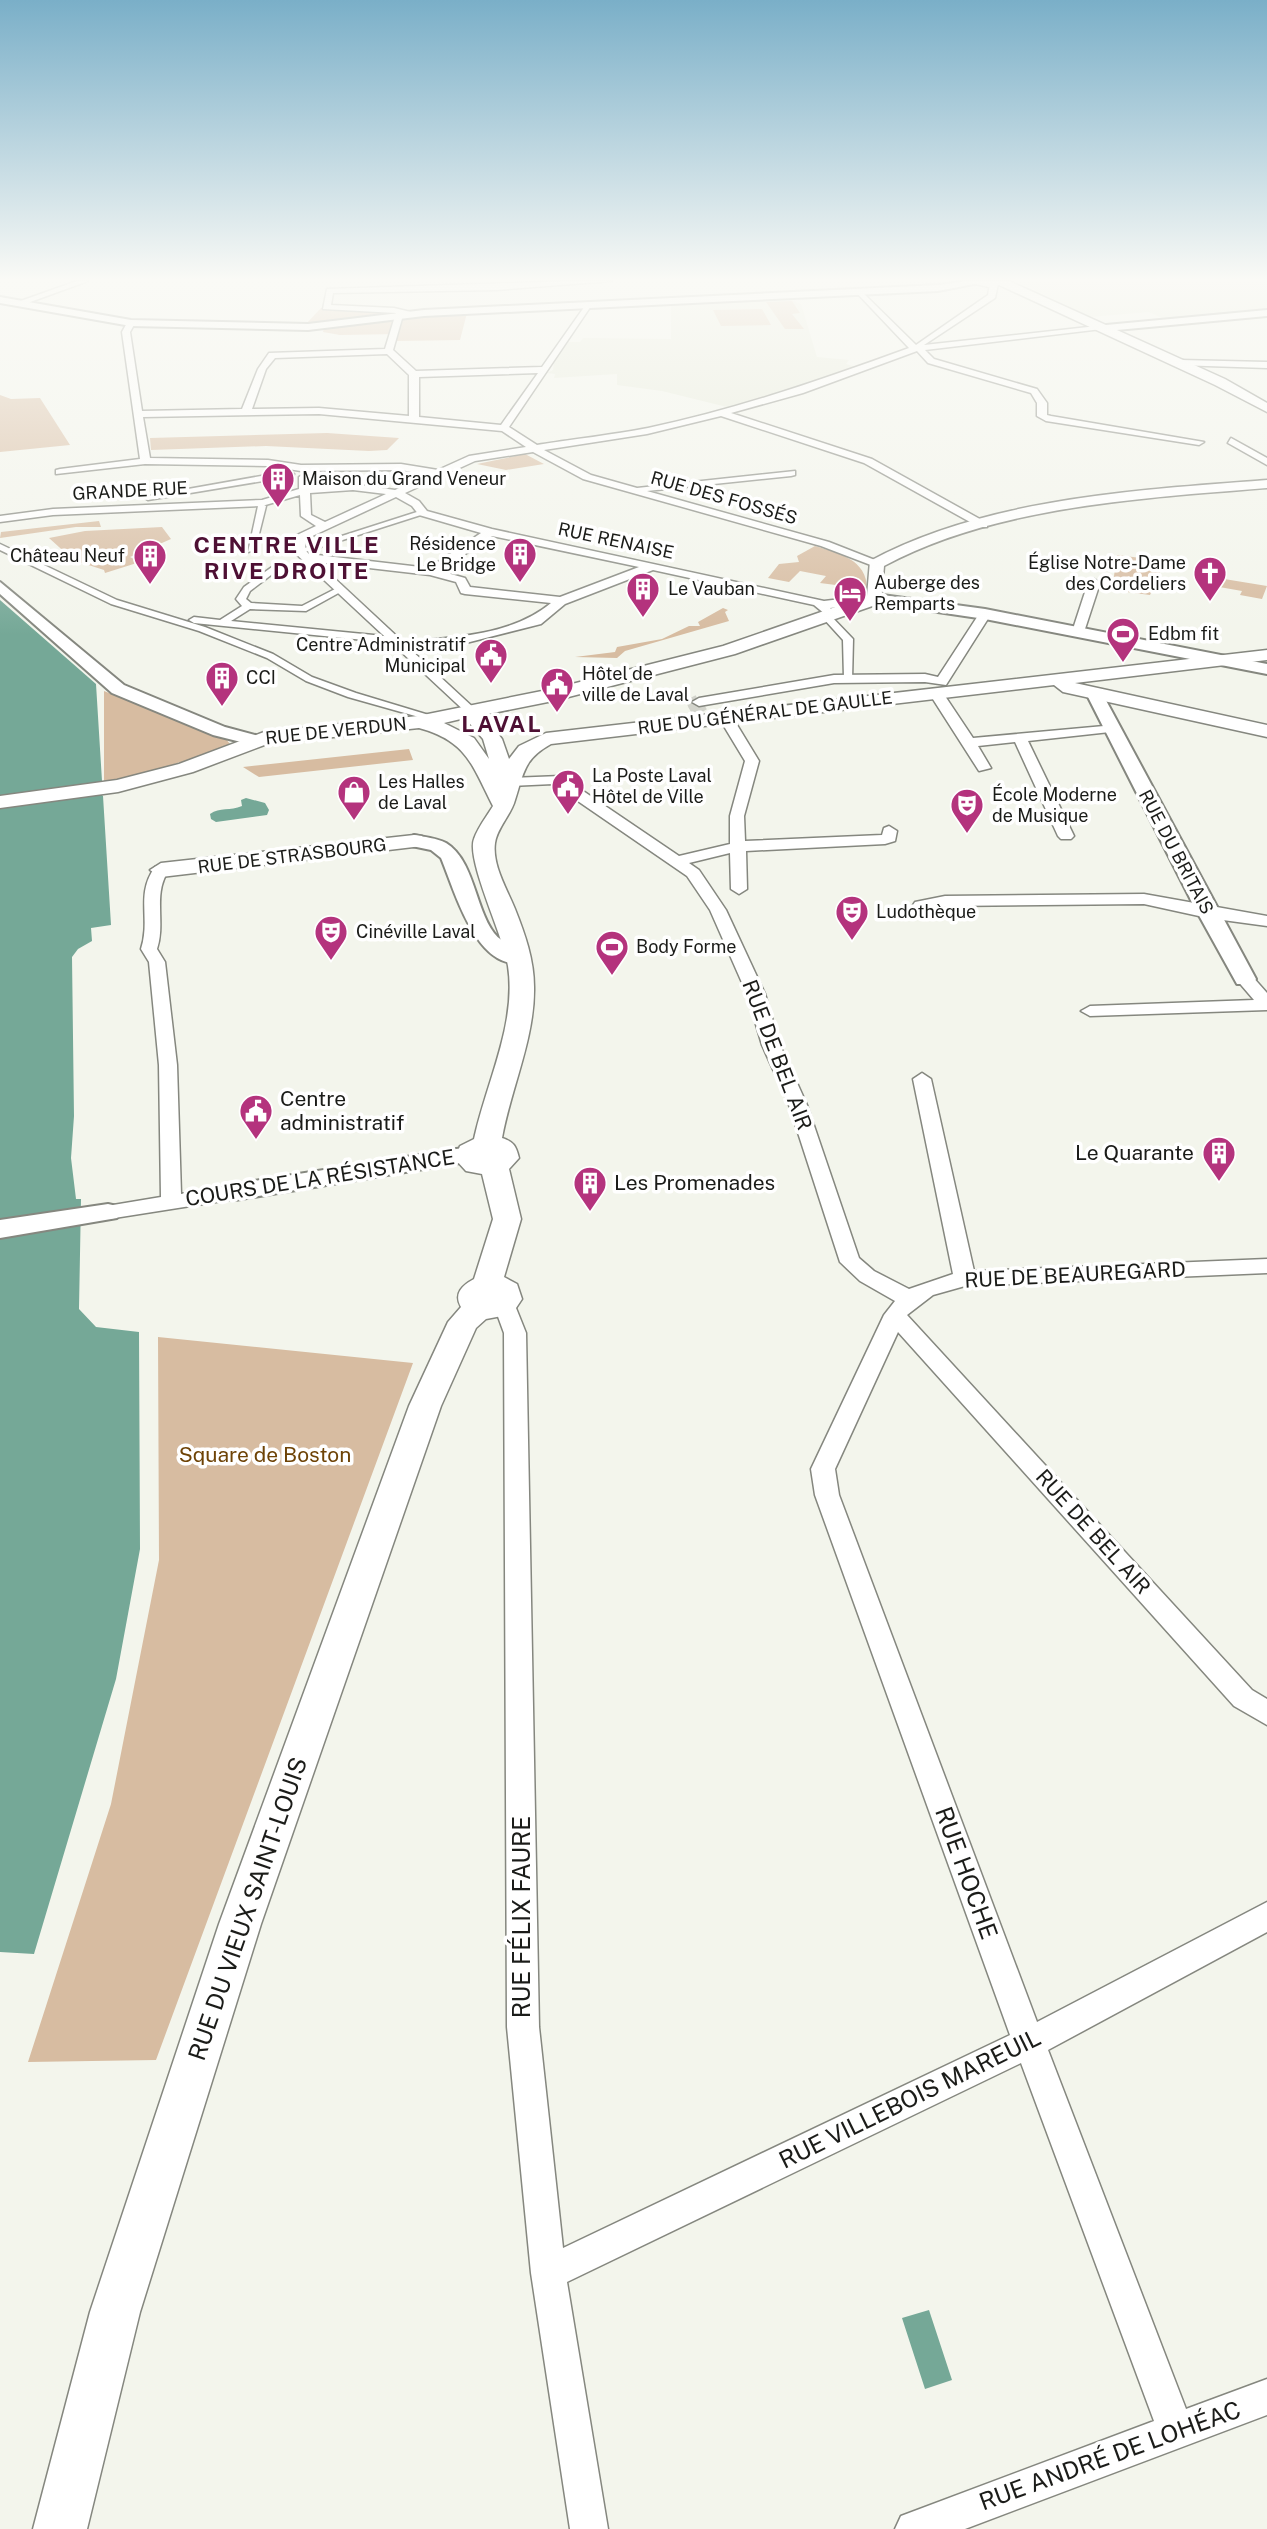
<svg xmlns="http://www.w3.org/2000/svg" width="1267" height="2529" viewBox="0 0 1267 2529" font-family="'Public Sans',sans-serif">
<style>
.built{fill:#e6ead9}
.green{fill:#d7bca1}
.water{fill:#75a897}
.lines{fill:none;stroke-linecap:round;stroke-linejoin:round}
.minor-tunnel{stroke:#d3d4cc;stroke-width:15;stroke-dasharray:15 8;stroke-linecap:butt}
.pedestrian-casing{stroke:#85877f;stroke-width:3}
.minor-casing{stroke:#85877f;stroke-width:3}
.tertiary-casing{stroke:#85877f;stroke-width:4}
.secondary-casing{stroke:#85877f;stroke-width:3}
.pedestrian{fill:#fff;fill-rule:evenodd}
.minor{fill:#fff;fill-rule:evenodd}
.tertiary{fill:#fff;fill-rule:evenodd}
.secondary{fill:#fff;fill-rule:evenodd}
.labels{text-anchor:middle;stroke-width:7;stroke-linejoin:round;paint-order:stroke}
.far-poi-label{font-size:18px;fill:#1b1c19;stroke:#fff;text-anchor:start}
.far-street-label{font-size:18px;fill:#1b1c19;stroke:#fff}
.street-label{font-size:21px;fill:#1b1c19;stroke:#fff}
.poi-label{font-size:21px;fill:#1b1c19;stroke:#fff;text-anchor:start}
.park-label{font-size:21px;fill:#6e4306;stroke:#fff}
.far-district-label{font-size:23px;font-weight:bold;letter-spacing:2px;fill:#4e1034;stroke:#fff}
.near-street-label{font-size:24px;fill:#1b1c19;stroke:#fff}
</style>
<rect width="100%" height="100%" fill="#f3f5ec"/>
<!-- built -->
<path class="built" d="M1017,281h250v29l-101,10 -17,-8 -59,5z
M784,297l17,7 16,53 32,3 -3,4 10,3 -125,41 -69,-17 -45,-6v-11l-63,4 1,-4 -8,-1 6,-3 1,-9 14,-19h12l3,-4 88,1v-36z"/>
<!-- green -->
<path class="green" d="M792,301l8,12 -8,1 12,15h-19l-19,-27z
M321,308l75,4 10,6 61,-5 -7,27 -64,1 3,-7 -59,1 -17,-3 2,-8h-19z
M762,309l9,16 -50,1 -8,-16z
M0,395l11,4 29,-1 30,47 -70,7z
M327,433l72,5 -12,12 -18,1 -103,-5 -115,4 -1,-12z
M525,454l19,10 -38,6 -29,-6z
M99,521l2,6h-25l-76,11 1,-6z
M162,527l9,12 -41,18 10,5 -35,11 -1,-3 -31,-10 4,-1 -2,-3h-6l-20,-18 36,-7z
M815,546c23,7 52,13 52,43l-47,-6 6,-7 -26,-5 -11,11 -21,-4 11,-14 20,-2 -2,-6z
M1117,555l48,6 -15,34 -38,-5z
M1212,577l55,9 -5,13 -22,-4 2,-4 -34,-6z
M723,608l5,2 -3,2 4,9 -104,30 -8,7 -42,-1 40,-5 2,-5 45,-8 27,-13h11l-2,-4z
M104,691l122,48 4,5 -49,21 -1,-3 -39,14 -37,7z
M409,749l4,11 -154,17 -16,-10z
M158,1337l255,26 -257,697 -128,2 83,-258 48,-244z"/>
<!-- water -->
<path class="water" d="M0,600l96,84 6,97 -11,3 12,12 8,129 -20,3 1,13 -14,8 -6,8 2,159 -3,42 5,41h5l-2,110 17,18 43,5 1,217 -24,130 -82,275 -34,-2z
M246,798l19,5 4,7 -2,5 -51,7 -5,-3 -1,-5c10,-7 20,-3 32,-8l-1,-6z
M929,2310l23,70 -27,9 -23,-71z"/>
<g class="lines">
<!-- minor-tunnel -->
<path class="minor-tunnel" d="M699,702l-4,2 6,10"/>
<defs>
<path id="pedestrian" d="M262,504l4,2 -11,44 -7,2 10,-46z
M420,511l7,2 -125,40 -7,-2z
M0,544l117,56 88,27 68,27 39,23 44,16 86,26 -9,2 -85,-24 -42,-16 -39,-23 -68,-27 -88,-27 -111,-54z
M272,567l3,1v4l-25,19 -4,8 5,4 51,3 35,-18 7,2 -38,21 -56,-2 -19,12 163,16 5,3 -5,3 -200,-20 -5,-3 5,-3 26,3 22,-14 -6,-7 8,-12z
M823,614h6l24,25 -1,41 -8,-2 -1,-38 -20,-22z"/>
<path id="minor" d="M77,281h11l-66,24 -7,-2z
M575,281h37l-116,9 -163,3 -2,12 63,3 17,4v4l-8,-1 -10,35 23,21 126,-4 45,-64h6l-84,124 28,18c37,-6 75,-10 111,-17 90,-19 176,-49 261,-80l-55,-58h6l56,55 72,-50 2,-11 4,-2 4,2 -3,14 -71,47 182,-20 4,3 -185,22 9,9 103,30 10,14v12l4,1 153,26 -5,3 -153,-24 -9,-5v-13l-6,-10 -103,-30 -11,-12 -114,42 -72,20 141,46 115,64v4h-8l-115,-64 -143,-47 -74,18 -103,16 47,25 46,13 158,-17v4l-4,1 -144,15 182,51 51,20 2,2 -6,3 -55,-21 -238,-67 -50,-27 -58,9 -70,32 14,8 8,10 65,18 332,72 51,-6 6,4 -6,4 -45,5 7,7 -6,4 -17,-14 -161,-35 -88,34 -24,20 -79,20 -52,5 65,60v6l-5,1 -175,-163 2,-18 19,-9 -15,-10 -1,-21 -38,11 -209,9 -53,7v-6l53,-7 209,-9 37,-11v-12l5,-3 5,3 1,9 43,-2 42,6 33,-15 -27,-5 -100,1 -33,-5 -123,-2 -89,10v-4l4,-1 80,-10 -18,-127 6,-11 7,2 -5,9 12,79 100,-2 16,-40 11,-16 116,-4 11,-36 -73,-4 4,-20zM387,354l22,21v41l-90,-8 -67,1 14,-40 9,-11zM538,373l-37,52 -82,-8v-40zM319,414l183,17 24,16 -57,9 -31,14 -37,-6 -100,1 -33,-5 -118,-2 -7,-41zM353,490l33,4 -61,28 -14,-7 -1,-22zM396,497l16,9 7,9 62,18 -52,35 -120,-14 -4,-4 1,-11zM492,536l147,31 -79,30 -90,-10 -5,-9 -25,-7zM317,562l113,13 26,7 5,11 4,1 86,9c-39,33 -99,34 -148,39z
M1180,360l87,2v6l-90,-3z
M1231,438l36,20v7l-39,-22z
M289,471l5,3 -1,2 -145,24 -5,-3z
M1094,579l6,4 -16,49 -10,3 -2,-3 16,-49z
M981,611l10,3 -45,71 -21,-3 -91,1 -135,23 -7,-4 7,-4 135,-23 91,-1 13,3z
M931,690h10l32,48 142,-13v6l-5,1 -82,9 46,95 -3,3h-10l-3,-3 -43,-94 -37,4 13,22 -12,3 -50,-78z
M726,714l5,1 28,46 -15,55 1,25 137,-6 2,-7 5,-2 8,5 -2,10 -10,3 -139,7 1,38 -8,5 -8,-5 -1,-36 -41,10 10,7 27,40 39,84 15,51 27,60 52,153 15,13 35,18 44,-15 -40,-195 9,-6 9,6 43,192 293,-12v14l-302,13 -32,9 -26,20 345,375 15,9v26l-33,-19 -336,-374 -63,137 4,26 198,527 230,-120v30l-219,118 138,359 81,-30v36l-302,114h-70l6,-13 253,-95 -133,-358 -454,219 41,247h-38l-39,-256 -24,-246 -3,-694 -11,-30 3,-5h16l14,35 13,694 24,221 447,-213 -195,-540 -4,-26 73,-154 11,-14 -35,-20 -20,-19 -51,-157 -27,-60 -15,-51 -37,-84 -23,-34 -134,-92 -43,2 -7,-4 7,-4 51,-2 118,80 51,-12v-28l15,-55 -26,-43z
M161,865l8,5c-17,24 -3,52 -12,79l8,13 12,103 4,129 54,-9 10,7 -10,7 -127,20 -7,-2 -3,-5 3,-5 60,-10 -2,-132 -10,-103 -8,-13c10,-31 -6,-54 14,-82z
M1144,894l123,22v10l-59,-8 -64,-14 -199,2 -24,4 -8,-5 2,-3 30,-6z
M1245,974l6,1 16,18v17l-177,6 -9,-5 9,-5 164,-6 -18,-21z"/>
<path id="tertiary" d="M969,281l10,2 -41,8 -514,25 -116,14 -177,-4 -131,-23v-6l131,23 177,4 116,-14 514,-25z
M1267,310v6l-161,15 -5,-3 5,-3z
M0,582l124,103 101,42 34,9 3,4 -9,5 -40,-10 -101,-42 -112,-99z
M875,594l110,15 282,55v10l-282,-55 -115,-17 -3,-3z
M1094,688l8,5 154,286 -3,5h-16l-41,-74 -110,-217z
M414,835c10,2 23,3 32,8 28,17 29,65 48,90 10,13 27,14 35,25l-4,4c-48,12 -70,-71 -84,-104l-10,-8 -24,-5 -3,-4z
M469,1147l9,3 3,5 -3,5 -243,40 -9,-2 -4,-6 4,-6 9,-2z
M108,1204l9,2 4,6 -4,6 -117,20v-18z"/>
<path id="secondary" d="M961,281h48l216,98 42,24v9l-52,-27 -216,-100 -10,2z
M1267,480v8c-124,10 -272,18 -383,78l-3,37 -146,51 -182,47 -70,14 19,24 7,20 10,-13 27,-13 721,-83v10l-192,23 192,42v12l-204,-45 -9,-7 -503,59c-27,15 -27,28 -36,56 -4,15 -18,28 -20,43 -3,22 12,46 20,66 10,25 19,51 19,78 1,51 -23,101 -32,151 12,4 14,8 17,20l-10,11 12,50 -17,58 13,7 5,15 -10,15 -26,5 -10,9 -35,78 -180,518 -121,388 -53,217h-54l57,-217 129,-388 190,-518 39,-84 13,-15c-8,-14 2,-22 13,-28l19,-60 -11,-45 -16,-3 -11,-12 5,-13 14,-7c12,-56 43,-115 34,-173 -4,-29 -42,-106 -34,-127 4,-12 13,-23 19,-33 -21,-41 -26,-65 -74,-78l-152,16 -74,28 -75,20 -118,16v-12l117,-16 62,-16 85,-32 154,-16 134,-27 171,-43 144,-50 3,-35c116,-63 268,-71 397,-81zM465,718l18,21 6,20 -15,-21 -30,-15z
M414,835l8,1 3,5 -3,5 -261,31 -11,-7 11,-7z"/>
</defs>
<!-- pedestrian casing -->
<use href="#pedestrian" class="pedestrian-casing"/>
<!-- minor casing -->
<use href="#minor" class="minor-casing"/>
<!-- tertiary casing -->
<use href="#tertiary" class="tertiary-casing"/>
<!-- secondary casing -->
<use href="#secondary" class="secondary-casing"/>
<!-- pedestrian -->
<use href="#pedestrian" class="pedestrian"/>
<!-- minor -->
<use href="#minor" class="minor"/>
<!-- tertiary -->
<use href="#tertiary" class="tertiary"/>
<!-- secondary -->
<use href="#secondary" class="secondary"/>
</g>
<!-- sky -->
<linearGradient id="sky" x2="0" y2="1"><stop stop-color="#7aafc8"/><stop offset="0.44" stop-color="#fafaf6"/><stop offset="1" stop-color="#fafaf6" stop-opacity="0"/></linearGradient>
<rect width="1267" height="635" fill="url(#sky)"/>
<!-- icons -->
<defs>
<symbol id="building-pin" viewBox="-11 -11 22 30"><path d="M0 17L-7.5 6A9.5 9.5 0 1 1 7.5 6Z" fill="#b4337d" stroke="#fff"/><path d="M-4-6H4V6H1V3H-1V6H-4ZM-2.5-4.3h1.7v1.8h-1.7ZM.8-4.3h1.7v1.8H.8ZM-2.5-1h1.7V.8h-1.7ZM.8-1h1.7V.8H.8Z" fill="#fff"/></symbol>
<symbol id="church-pin" viewBox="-11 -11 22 30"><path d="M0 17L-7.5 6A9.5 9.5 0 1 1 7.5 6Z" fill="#b4337d" stroke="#fff"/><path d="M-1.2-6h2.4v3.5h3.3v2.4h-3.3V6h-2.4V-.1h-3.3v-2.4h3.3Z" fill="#fff"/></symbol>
<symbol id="hotel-pin" viewBox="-11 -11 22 30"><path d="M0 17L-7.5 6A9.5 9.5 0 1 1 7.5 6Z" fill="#b4337d" stroke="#fff"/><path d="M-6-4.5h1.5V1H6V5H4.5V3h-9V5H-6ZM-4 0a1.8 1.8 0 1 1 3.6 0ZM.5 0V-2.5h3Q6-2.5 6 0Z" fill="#fff"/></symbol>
<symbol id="stadium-pin" viewBox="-11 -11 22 30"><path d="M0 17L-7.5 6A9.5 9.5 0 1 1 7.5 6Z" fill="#b4337d" stroke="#fff"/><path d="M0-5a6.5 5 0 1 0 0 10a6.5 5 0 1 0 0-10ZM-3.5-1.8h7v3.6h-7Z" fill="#fff"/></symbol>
<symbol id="civic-pin" viewBox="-11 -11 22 30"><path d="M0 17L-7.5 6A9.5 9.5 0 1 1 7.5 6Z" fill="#b4337d" stroke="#fff"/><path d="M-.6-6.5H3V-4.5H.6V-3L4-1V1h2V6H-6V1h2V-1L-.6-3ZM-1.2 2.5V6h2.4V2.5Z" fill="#fff"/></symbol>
<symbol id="shop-pin" viewBox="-11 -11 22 30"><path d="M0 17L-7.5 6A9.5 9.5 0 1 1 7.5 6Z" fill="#b4337d" stroke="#fff"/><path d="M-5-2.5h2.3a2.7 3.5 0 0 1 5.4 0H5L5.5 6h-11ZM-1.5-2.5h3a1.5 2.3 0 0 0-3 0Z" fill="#fff"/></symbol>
<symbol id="theatre-pin" viewBox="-11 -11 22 30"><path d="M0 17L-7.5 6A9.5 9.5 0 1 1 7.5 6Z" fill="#b4337d" stroke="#fff"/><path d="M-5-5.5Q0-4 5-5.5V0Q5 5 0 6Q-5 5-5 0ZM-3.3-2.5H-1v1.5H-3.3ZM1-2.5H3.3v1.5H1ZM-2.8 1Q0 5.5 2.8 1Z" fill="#fff"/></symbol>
</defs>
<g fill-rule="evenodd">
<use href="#building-pin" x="259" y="460" width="38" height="52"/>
<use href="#building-pin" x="501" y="535" width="38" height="52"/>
<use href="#building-pin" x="131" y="537" width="38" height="52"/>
<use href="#church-pin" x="1191" y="554" width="38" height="52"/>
<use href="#building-pin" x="624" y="570" width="38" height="52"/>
<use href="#hotel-pin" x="831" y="574" width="38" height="52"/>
<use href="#stadium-pin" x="1104" y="615" width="38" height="52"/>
<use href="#civic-pin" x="472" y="636" width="38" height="52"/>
<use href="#building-pin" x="203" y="659" width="38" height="52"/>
<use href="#civic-pin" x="538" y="665" width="38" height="52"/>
<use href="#civic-pin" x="549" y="767" width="38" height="52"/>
<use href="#shop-pin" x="335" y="773" width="38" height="52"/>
<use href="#theatre-pin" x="948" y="786" width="38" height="52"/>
<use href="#theatre-pin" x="833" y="893" width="38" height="52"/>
<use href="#theatre-pin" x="312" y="913" width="38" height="52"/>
<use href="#stadium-pin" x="593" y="928" width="38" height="52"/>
<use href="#civic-pin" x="237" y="1092" width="38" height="52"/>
<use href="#building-pin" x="1200" y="1134" width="38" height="52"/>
<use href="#building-pin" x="571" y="1164" width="38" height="52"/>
</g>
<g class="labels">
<!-- far-poi labels -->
<g class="far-poi-label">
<text x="302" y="485">Maison du Grand Veneur</text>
<text x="496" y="550" text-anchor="end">Résidence<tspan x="496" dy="21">Le Bridge</tspan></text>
<text x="125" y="562" text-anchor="end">Château Neuf</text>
<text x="1186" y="569" text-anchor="end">Église Notre-Dame<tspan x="1186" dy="21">des Cordeliers</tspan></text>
<text x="874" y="589">Auberge des<tspan x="874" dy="21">Remparts</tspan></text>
<text x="668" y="595">Le Vauban</text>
<text x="1148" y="640">Edbm fit</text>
<text x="466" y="651" text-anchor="end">Centre Administratif<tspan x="466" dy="21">Municipal</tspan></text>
<text x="582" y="680">Hôtel de<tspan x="582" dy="21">ville de Laval</tspan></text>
<text x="246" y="684">CCI</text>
<text x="592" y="782">La Poste Laval<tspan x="592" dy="21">Hôtel de Ville</tspan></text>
<text x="378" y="788">Les Halles<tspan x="378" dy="21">de Laval</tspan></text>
<text x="992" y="801">École Moderne<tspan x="992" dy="21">de Musique</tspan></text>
<text x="876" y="918">Ludothèque</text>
<text x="356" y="938">Cinéville Laval</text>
<text x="636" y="953">Body Forme</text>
</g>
<!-- far-street labels -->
<g class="far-street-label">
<text transform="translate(130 491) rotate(-3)" y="6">GRANDE RUE</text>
<text transform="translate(724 498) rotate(16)" y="6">RUE DES FOSSÉS</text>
<text transform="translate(616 541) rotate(12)" y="6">RUE RENAISE</text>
<text transform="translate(765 713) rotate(-7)" y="6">RUE DU GÉNÉRAL DE GAULLE</text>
<text transform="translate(336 731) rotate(-6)" y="6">RUE DE VERDUN</text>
<text transform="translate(1176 852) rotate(62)" y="6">RUE DU BRITAIS</text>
<text transform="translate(292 856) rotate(-7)" y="6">RUE DE STRASBOURG</text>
</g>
<!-- street labels -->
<g class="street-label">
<text transform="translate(777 1055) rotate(69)" y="7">RUE DE BEL AIR</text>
<text transform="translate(320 1178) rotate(-9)" y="7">COURS DE LA RÉSISTANCE</text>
<text transform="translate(1075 1275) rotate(-3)" y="7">RUE DE BEAUREGARD</text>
<text transform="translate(1093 1532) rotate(48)" y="7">RUE DE BEL AIR</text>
</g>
<!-- poi labels -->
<g class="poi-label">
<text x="280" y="1106">Centre<tspan x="280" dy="24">administratif</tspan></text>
<text x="1194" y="1160" text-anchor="end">Le Quarante</text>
<text x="614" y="1190">Les Promenades</text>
</g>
<!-- park labels -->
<g class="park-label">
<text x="265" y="1462">Square de Boston</text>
</g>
<!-- far-district labels -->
<g class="far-district-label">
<text x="287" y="553">CENTRE VILLE<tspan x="287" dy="26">RIVE DROITE</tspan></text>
<text x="502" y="732">LAVAL</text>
</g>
<!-- near-street labels -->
<g class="near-street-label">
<text transform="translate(966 1873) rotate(70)" y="8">RUE HOCHE</text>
<text transform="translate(248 1909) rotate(-71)" y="8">RUE DU VIEUX SAINT-LOUIS</text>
<text transform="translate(522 1917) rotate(-90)" y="8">RUE FÉLIX FAURE</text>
<text transform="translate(910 2099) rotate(-26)" y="8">RUE VILLEBOIS MAREUIL</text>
<text transform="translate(1110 2456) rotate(-20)" y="8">RUE ANDRÉ DE LOHÉAC</text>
</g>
</g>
</svg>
